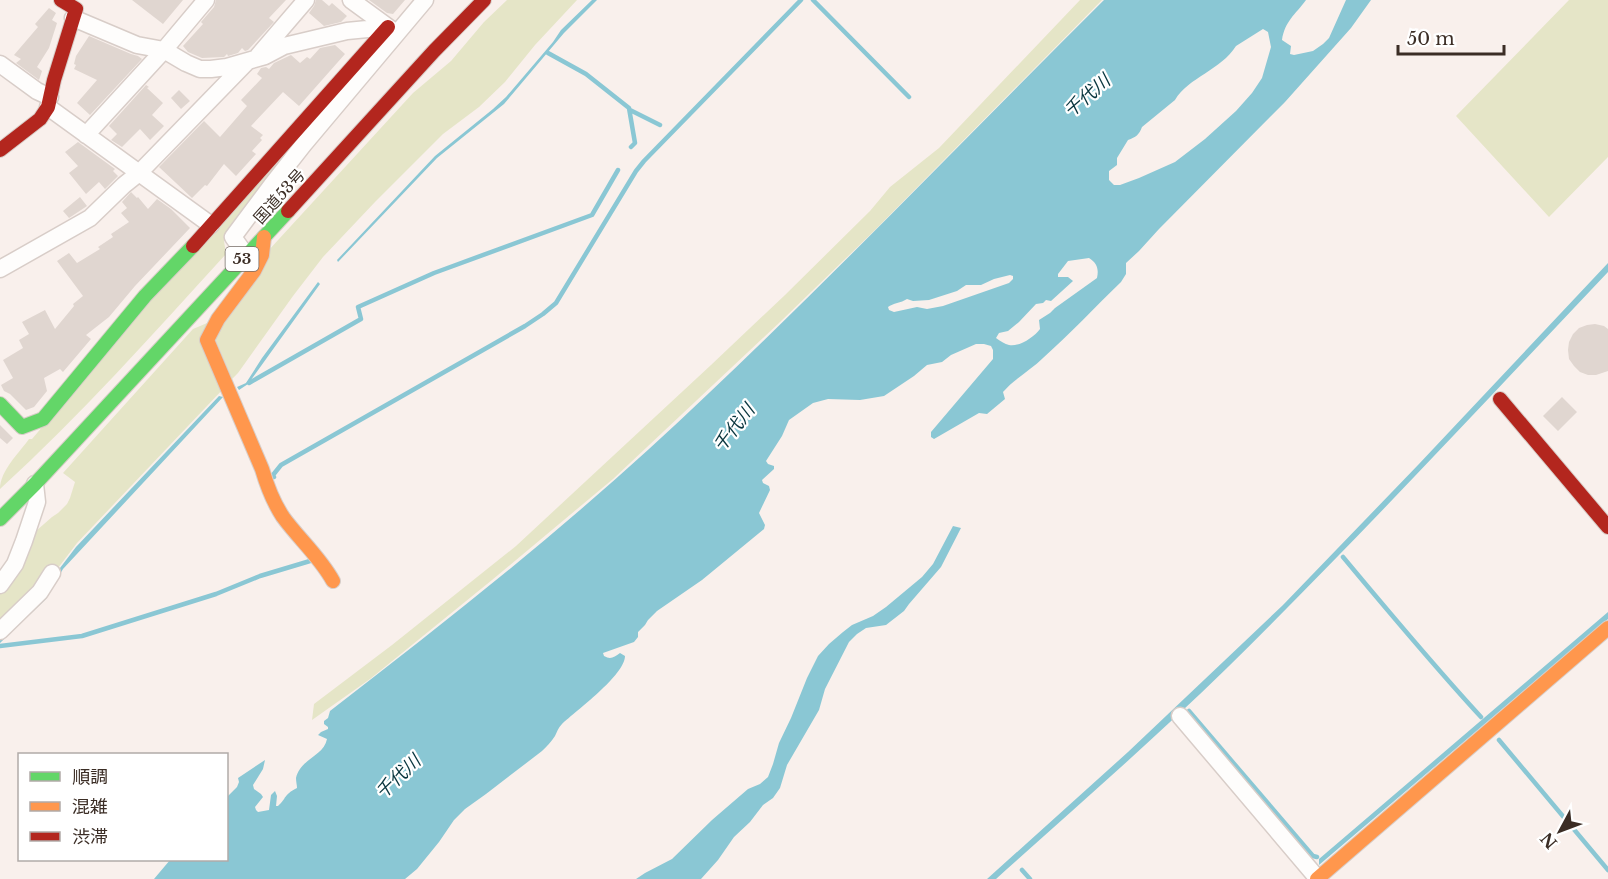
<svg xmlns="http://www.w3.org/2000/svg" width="1608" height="879" viewBox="0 0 1608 879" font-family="'Libre Baskerville','Noto Sans JP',serif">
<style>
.green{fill:#e5e5c7}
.water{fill:#8ac7d4;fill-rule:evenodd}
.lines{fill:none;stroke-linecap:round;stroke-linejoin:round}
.stream{stroke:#8ac7d4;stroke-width:4.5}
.building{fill:#e0d6d0}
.street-casing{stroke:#d8cdc8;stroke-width:19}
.fast-casing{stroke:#d8cdc8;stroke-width:16}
.slow-casing{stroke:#d8cdc8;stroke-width:16}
.jam-casing{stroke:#d8cdc8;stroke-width:16}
.street{stroke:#fefdfc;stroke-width:16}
.fast{stroke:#63d668;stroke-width:14}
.slow{stroke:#ff974d;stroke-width:14}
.jam{stroke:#b3261e;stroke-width:14}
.labels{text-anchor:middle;stroke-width:4.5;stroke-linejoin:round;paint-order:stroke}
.shield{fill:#fff;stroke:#766c66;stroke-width:1.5}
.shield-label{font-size:15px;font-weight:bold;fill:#3b2d25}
.street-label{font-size:16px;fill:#3b2d25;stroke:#fff}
.water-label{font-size:18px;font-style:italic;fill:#08353e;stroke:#fff}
</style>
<rect width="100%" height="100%" fill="#f9f0ec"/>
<!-- green -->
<path class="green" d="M507,0h70l-42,45 -30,37 -26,25 -36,27 -68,68 -52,55 -30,39 -55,77 -6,6 -19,-45 55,-83 145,-158 38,-32 33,-39z
M1080,0h22l-227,230 -96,93 -166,156 -121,101 -122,99 -58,41 2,-16 78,-59 124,-99 195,-181 74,-70 85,-84 20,-24 49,-39z
M1569,0h39v157l-59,60 -93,-101z
M386,40l-157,191 -5,10 2,13c-73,80 -146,162 -226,235 0,-18 19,-36 29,-50h3l113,-133z
M212,321l13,66 -148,156 -22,29 -55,56v-37l20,-27 13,-24 3,-9 16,-14 6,-4 9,-9 3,-6 5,-16 -12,-9 130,-144z"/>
<!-- water -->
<path class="water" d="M592,0h5l-33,33 -60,71 -67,54 -99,104 -1,-2 98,-104 58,-47 13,-12 47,-55 8,-12z
M1104,0h202c-11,15 -21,21 -24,40l9,6 -1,8 4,1 19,-4 10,-7 6,-6 17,-38h25l-20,28 -66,74 -126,127 -20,22 -13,12v11l-5,8c-26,25 -51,52 -78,76 -12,12 -29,21 -40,34l2,7 -18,15 -8,-1 -45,26 -3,-2v-5l62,-73v-9l-2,-4 -7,-2h-8l-25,11 -9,7 -15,3 -13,11 -30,20 -24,4 -32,-1 -15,4 -24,17 -7,16 -16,25 2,3 6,2v3l-12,11 1,3 6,3 1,4 -11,23 6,12 -1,4 -62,51 -45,31 -9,9 -3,5 -7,7v5l-4,5 -31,11 1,3c7,4 10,1 16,-3l5,3c0,19 -49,55 -63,68 -4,4 -5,8 -7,12 -4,6 -8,10 -13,15l-56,43 -21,15 -11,11 -15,22 -22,27 -12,10h-251l16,-19h56l1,-63 10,-10 2,-5 -1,-4 27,-18 -2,9 -10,16 1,4 7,5 2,3 -8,10 1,3 2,2 11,-2 2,-15 4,-4 2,5 -1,10h2c9,-8 5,-11 19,-18 0,-3 -1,-6 -1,-10 4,-19 28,-22 31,-39l-9,-4 3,-3 7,-3v-2l-4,-3v-3l4,-3 2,-7c109,-84 217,-169 319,-262 157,-144 304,-299 455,-449zM1263,29l5,3 3,15 -9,31 -10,15 -16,18 -31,28 -30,23 -36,16 -19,7h-6l-5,-5v-9l8,-6v-7l11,-18c8,-3 11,-5 14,-13l33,-27c14,-23 46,-30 61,-54zM1089,258c8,5 10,11 8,20l-42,30 -5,5 -11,7 1,9c-6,8 -20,18 -31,16 -4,-1 -9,-4 -13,-7l3,-5 9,-2 11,-9 17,-18 7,-1 3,-3 5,1 22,-20 -5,-4h-10v-3l10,-13zM1010,275l3,1v3l-4,4 -66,23 -16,3 -10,-2 -23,5 -5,-2 -1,-3c5,-4 13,-4 19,-8l6,2 16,-1 28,-9 9,-6h15l13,-6z
M1608,263v9c-126,133 -250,267 -381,396 -75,73 -153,141 -231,211h-9l141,-127 155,-147 135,-140z
M318,282l2,2 -72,100 -9,6 -2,-3 9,-4 16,-25z
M219,396l4,1 -160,172 -17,30 -46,44v-4l37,-34 12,-15 11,-22 16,-21z
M953,526l8,2 -20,39 -32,37 -5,7 -18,14 -20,3 -9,6 -8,8 -24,47 -6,21 -32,55 -7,23 -7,10 -10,7 -13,17 -16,15 -16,23 -17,19h-65l9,-6 27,-14 40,-39 36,-31 12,-5 8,-7 5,-13 6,-21 12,-25 16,-40 11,-22 11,-12 14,-12 9,-7 21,-9 13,-9 36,-30 11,-13z
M1608,612v7l-289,246v-6z"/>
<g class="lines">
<!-- stream -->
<path class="stream" d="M813,0l96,97
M548,53l38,21 43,34 6,35 -4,4
M630,110l30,15
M249,383l112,-64 -3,-12 76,-34 158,-58 26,-45
M274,477l-1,-2 8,-10 244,-139 18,-12 13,-11 80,-132 8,-10 157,-161
M1343,557c45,54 90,108 138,160
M0,646l82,-10 134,-42 44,-18 50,-15
M1189,711l124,145 4,1
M1499,740l109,130
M1022,870l8,9"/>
</g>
<!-- building -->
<path class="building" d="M132,0h51l-20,24z
M216,0h70l-17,18 5,4 -26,28 -3,1 -3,-3 -4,5 -10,3 -1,-2 -3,3 -22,1 -14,-6 -5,-6 20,-22 -2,-2 13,-15z
M316,0h6l7,6 3,-3 15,13 -6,6 -17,4 -15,-13 5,-7z
M369,0h36l-12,14 -6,-1z
M49,8l7,5 -4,7 5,3 -8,25 -12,19 5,4 -3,9 -23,-17 5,-4 -7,-4 24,-28 -3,-3z
M89,36l42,18 7,2 4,3 -52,56 -13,-12 20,-23 -23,-11 2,-4 -2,-1 2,-8z
M335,45l10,9 -46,52 -16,-14 -32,34 12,9 -3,3 2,2 -10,11 4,3 -20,22 -12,-12 -17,22 -2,-1 -13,13 -33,-31 45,-46 16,16 27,-31 -6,-6 21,-22 -5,-4 4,-6 5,-1 3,2 5,-6 17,-8 9,8 7,-6 3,2 10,-11z
M146,85l3,2 -2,1 16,15 -11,12 12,11 -14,14 -10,-11 -18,18 -11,-7 6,-6 -8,-8z
M179,90l11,11 -9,8 -10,-11z
M78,142l37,27 -2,2 5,5 -13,13 -6,-7 -13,12 -17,-21 9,-7 -13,-14z
M131,192l6,6 1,-1 10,12 9,-10 14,10 19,19 -55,58 -26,31 -23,18 5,4 -28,33 -3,-3 -16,9 3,13 -13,16 -8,3 -16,-16 -6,-3 -3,-6 12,-7 -10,-18 20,-12 -4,-8 10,-6 -7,-12 23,-12 10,19 19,-23 -1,-2 10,-8 -26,-35 12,-8 8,10 23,-14 -2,-2 15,-10 -2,-3 18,-12 -8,-9 6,-5 -5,-6z
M80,197l7,9 -18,12 -6,-7z
M1595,324l9,2 4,3v42l-12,4h-8l-8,-3 -6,-6 -5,-7 -1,-9 1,-8 4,-8 6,-6 8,-3z
M1562,397l15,15 -19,19 -15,-15z
M0,425l13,13 -6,6 -7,-6z"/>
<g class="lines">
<defs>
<path id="street" d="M351,0l41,30
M73,18l64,27 27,5 42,-50
M258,56l48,-56
M0,64l37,27 13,6
M48,107l163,118
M86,135l78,-85 22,13 14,6h11l16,-2 38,-11 19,-10 63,-15 41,-4
M246,255l-13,-18 38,-51 33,-42 121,-144
M0,269l90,-51 34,-33 15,-12 107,-110
M0,585l15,-21 9,-23 13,-39 -2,-18
M0,631l40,-39 12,-19
M1180,716l138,163"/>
<path id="fast" d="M0,404l22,23 21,-8 102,-123 48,-50
M0,519l35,-35 253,-273"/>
<path id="slow" d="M264,237l-2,18 -8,16 -36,48 -11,21 55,129c5,17 11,33 21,48 16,22 37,40 50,64
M1317,879l291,-251"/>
<path id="jam" d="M0,150l40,-31 8,-12 6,-27 22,-71 -15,-9
M288,211l146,-160 50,-51
M193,246l195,-219
M1500,399l108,128"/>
</defs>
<!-- street casing -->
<use href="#street" class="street-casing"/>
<!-- fast casing -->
<use href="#fast" class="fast-casing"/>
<!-- slow casing -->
<use href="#slow" class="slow-casing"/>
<!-- jam casing -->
<use href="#jam" class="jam-casing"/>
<!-- street -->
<use href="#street" class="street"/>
<!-- fast -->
<use href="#fast" class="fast"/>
<!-- slow -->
<use href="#slow" class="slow"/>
<!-- jam -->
<use href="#jam" class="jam"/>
</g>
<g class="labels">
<!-- shield labels -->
<rect class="shield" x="225.5" y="247" width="33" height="24" rx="4.5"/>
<g class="shield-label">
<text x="242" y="264">53</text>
</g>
<!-- street labels -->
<g class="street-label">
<text transform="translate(279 196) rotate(-48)" y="6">国道53号</text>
</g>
<!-- water labels -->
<g class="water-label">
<text transform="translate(1087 96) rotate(-41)" y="6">千代川</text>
<text transform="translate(734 428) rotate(-52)" y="6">千代川</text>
<text transform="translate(398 777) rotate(-44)" y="6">千代川</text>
</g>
</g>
<!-- legend -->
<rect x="18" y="753" width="210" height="108" fill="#ffffff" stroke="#b1aba8" stroke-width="1.5"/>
<rect x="30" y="772" width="30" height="9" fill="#63d668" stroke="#b1aba8" stroke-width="1.5"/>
<text x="72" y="783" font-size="18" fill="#3b2d25">順調</text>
<rect x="30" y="802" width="30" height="9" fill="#ff974d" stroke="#b1aba8" stroke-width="1.5"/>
<text x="72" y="813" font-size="18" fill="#3b2d25">混雑</text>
<rect x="30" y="832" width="30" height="9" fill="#b3261e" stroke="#b1aba8" stroke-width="1.5"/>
<text x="72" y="843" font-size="18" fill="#3b2d25">渋滞</text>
<!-- north arrow -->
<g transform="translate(1560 831) rotate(229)" stroke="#ffffff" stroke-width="4.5" paint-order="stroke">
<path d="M0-4.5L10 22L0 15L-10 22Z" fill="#3b2d25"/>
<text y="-9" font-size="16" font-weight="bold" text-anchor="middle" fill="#3b2d25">N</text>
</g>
<!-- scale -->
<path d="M1398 45v9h106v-9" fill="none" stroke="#3b2d25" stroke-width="3"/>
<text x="1407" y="45" font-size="18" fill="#3b2d25" stroke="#ffffff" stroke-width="4.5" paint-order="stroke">50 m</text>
</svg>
